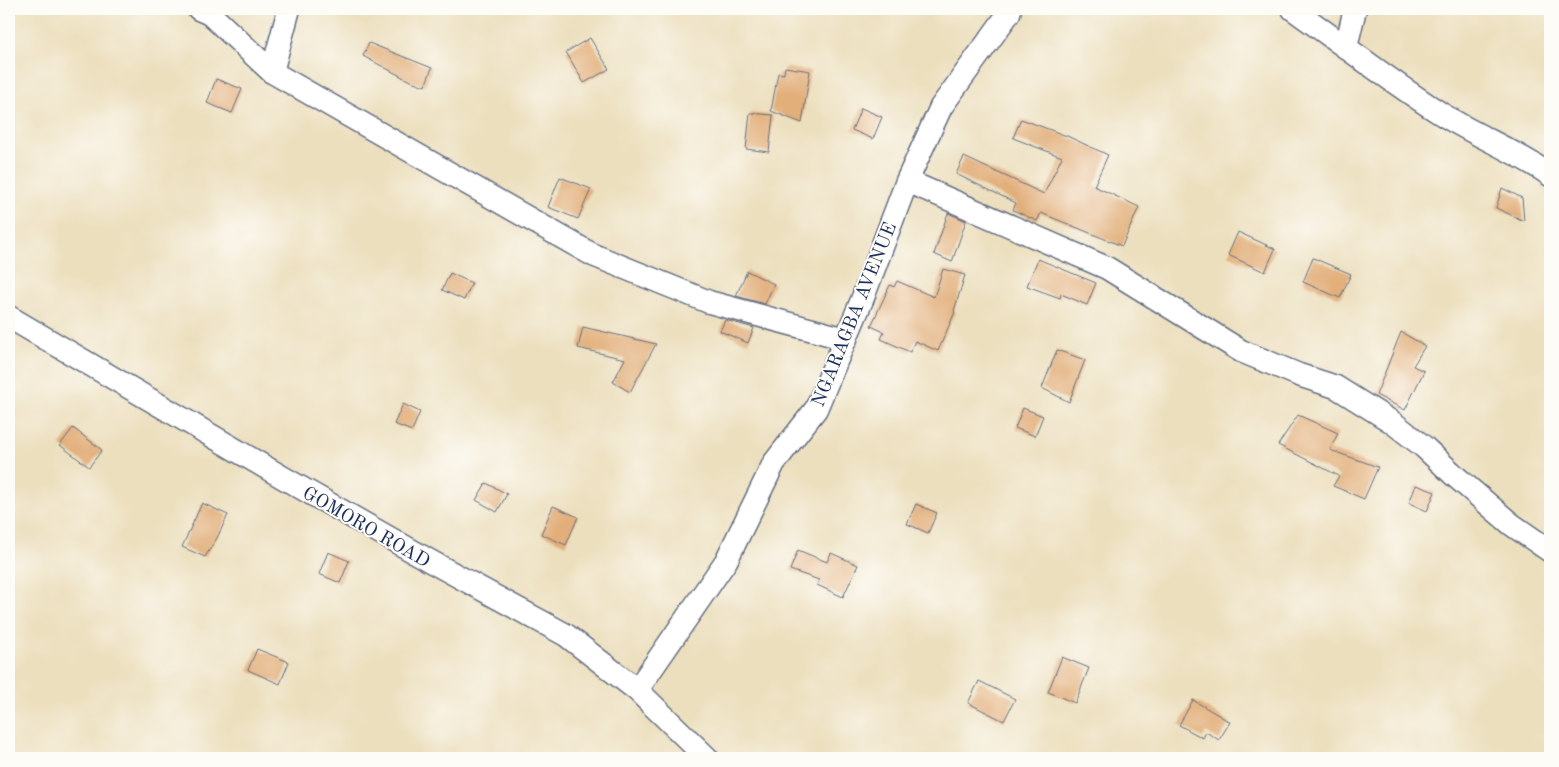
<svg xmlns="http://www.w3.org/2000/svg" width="1559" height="767" viewBox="0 0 1559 767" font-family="'Old Standard TT',serif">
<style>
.building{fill:#e2af7a}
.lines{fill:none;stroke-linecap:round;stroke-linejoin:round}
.minor-casing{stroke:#646d80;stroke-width:25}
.minor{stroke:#fff;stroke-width:22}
.labels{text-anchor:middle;stroke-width:4;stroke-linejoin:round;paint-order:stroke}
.street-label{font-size:19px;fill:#1b2f5e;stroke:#fdfcf7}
</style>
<rect width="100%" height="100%" fill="#fdfcf7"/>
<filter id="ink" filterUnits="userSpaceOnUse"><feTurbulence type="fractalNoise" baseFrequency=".02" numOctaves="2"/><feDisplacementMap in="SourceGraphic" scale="10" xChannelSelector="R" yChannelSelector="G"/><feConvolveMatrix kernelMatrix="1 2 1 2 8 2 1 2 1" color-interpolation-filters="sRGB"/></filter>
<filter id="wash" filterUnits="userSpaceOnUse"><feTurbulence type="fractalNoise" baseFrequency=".0096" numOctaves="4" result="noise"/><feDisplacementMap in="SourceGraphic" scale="20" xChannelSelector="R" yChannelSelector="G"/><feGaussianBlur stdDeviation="1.12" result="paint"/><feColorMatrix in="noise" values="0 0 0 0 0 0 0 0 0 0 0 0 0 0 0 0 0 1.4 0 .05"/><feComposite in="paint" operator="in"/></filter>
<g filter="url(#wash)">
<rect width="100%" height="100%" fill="#ecdfbe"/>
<g id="blocks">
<!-- building -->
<path class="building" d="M590,38l19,31 -25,14 -18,-31z
M369,43l63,25 -7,18 -17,-6 -45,-24z
M785,67l25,4 -8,52 -31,-12 7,-38 6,1z
M216,79l26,10 -10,24 -25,-10z
M861,108l21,9 -9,22 -21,-9z
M750,113l23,2 -4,37 -23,-3z
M1021,119l46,17 41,19 -14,31 45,21 -17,39 -81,-33 -4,8 -24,-11 3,-7 -60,-29 8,-17 80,37 18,-37 -49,-19z
M560,177l31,12 -13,30 -30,-12z
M1502,188l20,10 2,23 -28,-13z
M948,213l18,8 -14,41 -18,-8z
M1238,232l37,17 -10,23 -37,-17z
M1313,258l38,16 -11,24 -37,-16z
M1038,259l58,24 -9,22 -26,-11 -1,4 -33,-12z
M943,269l22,6 -11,36 1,1 -17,39 -23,-10 -5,11 -29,-13 3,-7 -13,-6 19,-41 4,2 3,-6 37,16z
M747,271l27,13 -9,20 -29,-8z
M450,273l22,10 -8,17 -22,-10z
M725,320l29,8 -6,15 -28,-12z
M583,327l73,17 -26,48 -17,-10 12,-23 -47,-11z
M1401,332l24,14 -12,20 11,5 -19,39 -29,-15z
M1057,350l28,10 -16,42 -27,-14z
M403,404l17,8 -8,19 -18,-7z
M1023,408l20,8 -8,20 -20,-8z
M1298,415l40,18 -8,17 48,17 -14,32 -31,-13 6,-10 -61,-31z
M73,428l29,22 -13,17 -29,-22z
M486,483l21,11 -10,18 -21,-12z
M1416,485l19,7 -8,19 -18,-8z
M202,503l26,12 -11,23 -12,19 -23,-10z
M916,504l21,9 -9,20 -21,-9z
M553,506l25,11 -12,28 -25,-11z
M798,550l29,12 4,-9 27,12 -15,32 -26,-12 2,-5 -29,-10z
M328,552l21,9 -9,22 -21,-9z
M257,649l32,13 -9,22 -32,-14z
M1062,657l27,11 -14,35 -27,-11z
M979,681l36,18 -11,22 -36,-18z
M1193,700l37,22 -11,18 -13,-8 -3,6 -24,-13z"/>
</g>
</g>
<g filter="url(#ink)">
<use href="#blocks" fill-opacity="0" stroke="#646d80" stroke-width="1"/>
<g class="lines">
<defs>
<path id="minor" d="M199,9l11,5 62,58 17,-63
M1293,9c49,35 97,72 147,104 36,23 76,38 110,62
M1346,47l9,-38
M272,72l321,183 116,47 137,37
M907,181l200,87 134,83 58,24 37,12 56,35 32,25 31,29 56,48 39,27
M9,317l273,160 148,84 136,74 71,55 70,68
M637,690l89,-129 48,-98 42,-54 46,-109 45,-119 34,-74 68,-94 1,-4"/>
</defs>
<!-- minor casing -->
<use href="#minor" class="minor-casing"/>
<!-- minor -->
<use href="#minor" class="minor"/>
</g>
</g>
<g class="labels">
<!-- street labels -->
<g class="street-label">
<text transform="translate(853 314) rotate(-68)" y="7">NGARAGBA AVENUE</text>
<text transform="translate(367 526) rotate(30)" y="7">GOMORO ROAD</text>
</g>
</g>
<!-- margin -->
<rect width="1559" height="767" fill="none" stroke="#fdfcf7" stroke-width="30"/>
</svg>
